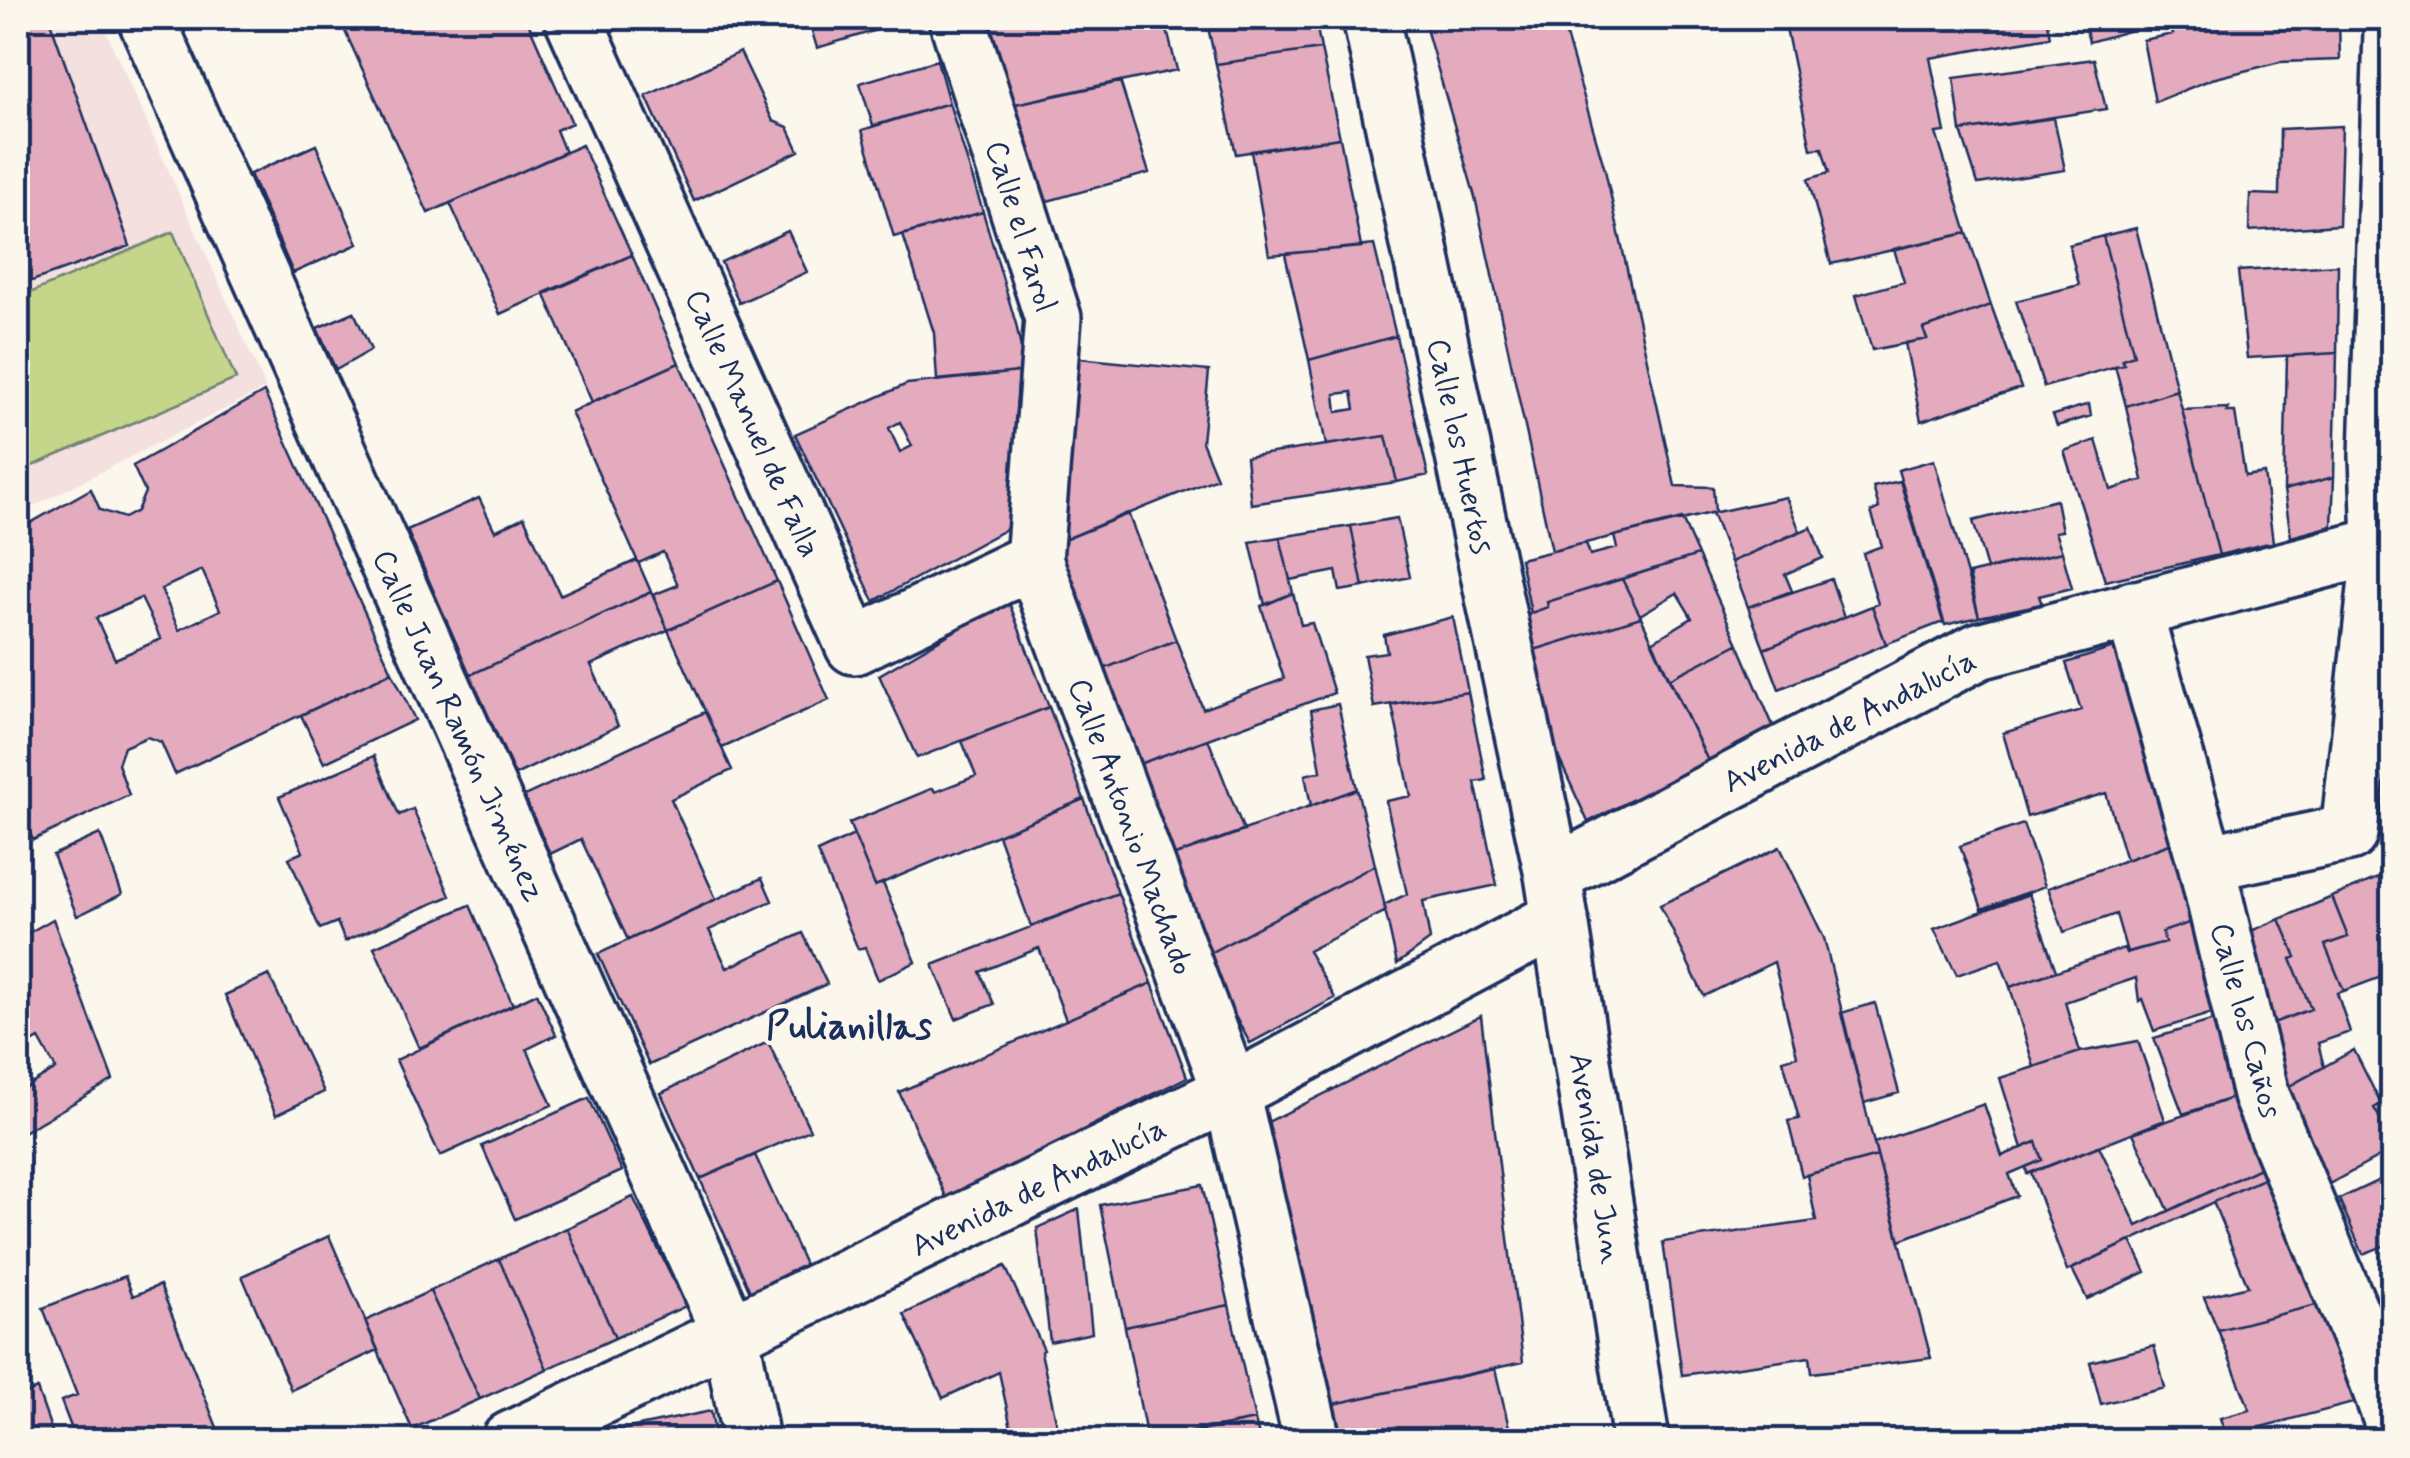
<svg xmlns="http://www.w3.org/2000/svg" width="2410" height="1458" viewBox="0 0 2410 1458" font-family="Mynerve,sans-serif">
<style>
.built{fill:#f4e0de}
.green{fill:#c5d68a;stroke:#708274;stroke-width:2.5}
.building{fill:#e3abbd;stroke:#1b2f5e;stroke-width:2.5;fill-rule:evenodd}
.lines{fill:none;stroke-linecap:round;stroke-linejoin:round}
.pedestrian-casing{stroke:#1b2f5e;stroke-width:62}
.minor-casing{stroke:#1b2f5e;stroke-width:62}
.tertiary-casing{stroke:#1b2f5e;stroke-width:62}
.pedestrian{stroke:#fbf7ec;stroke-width:55}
.minor{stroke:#fbf7ec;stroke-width:55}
.tertiary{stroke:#fbf7ec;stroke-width:55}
.labels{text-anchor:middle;stroke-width:8;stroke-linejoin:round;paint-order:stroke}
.street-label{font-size:32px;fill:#1b2f5e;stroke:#fbf7ec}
.quarter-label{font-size:38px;font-weight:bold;fill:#1b2f5e;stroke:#fbf7ec}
</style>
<rect width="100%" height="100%" fill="#fbf7ec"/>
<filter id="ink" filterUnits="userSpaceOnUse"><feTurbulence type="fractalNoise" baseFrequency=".01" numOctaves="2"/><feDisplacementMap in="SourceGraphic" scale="20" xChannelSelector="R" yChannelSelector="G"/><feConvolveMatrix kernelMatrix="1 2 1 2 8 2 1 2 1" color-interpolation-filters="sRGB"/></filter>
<g filter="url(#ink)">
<!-- built -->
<path class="built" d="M18,18h82l166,370 -248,126z"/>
<!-- green -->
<path class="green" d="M173,232l63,147 -218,93v-174z"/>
<!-- building -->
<path class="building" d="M18,18h31l81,228 -112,40z
M339,18h187l46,105 -16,7 9,22 -137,61z
M808,18h102v2l-93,28z
M979,18h185l13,52 -171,36z
M1206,18h109l6,31 -105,15z
M1423,18h138l44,152 70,316 38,1 2,25 -163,39 -77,-354z
M1784,18h262l4,19 -120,21 15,74 -9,1 31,100 -136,31 -23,-85 21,-6 -7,-25 -11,1z
M2083,18h84l1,2 -79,22z
M2167,18h69l1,6 43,-6h59l1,42 -60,2 -68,17 -57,23 -12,-62 30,-6z
M1321,49l19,89 -104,16 -20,-90z
M740,52l33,69 15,6 11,24 -105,50 -48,-105z
M2094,59l12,50 -145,22 -7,-53z
M937,60l12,43 -76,23 -13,-43z
M1120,81l29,92 -112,31 -31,-98z
M949,103l34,109 -89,25 -32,-107z
M2054,118l11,52 -87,14 -17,-53z
M2342,126l-3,99 -90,6 1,-37 29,1 1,-66z
M1340,138l21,109 -92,8 -18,-104z
M316,145l42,99 -65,29 -43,-99z
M582,145l50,110 -132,59 -50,-111z
M983,212l33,112 6,29 -3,19 -82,8 -3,-47 -31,-98z
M2136,228l41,162 -51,16 -11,-40 9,-2 -2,-5 12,-4 -31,-119z
M788,231l19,41 -68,31 -18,-41z
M1967,233l24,72 -68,24 4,10 -55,11 -16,-55 48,-13 -10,-33z
M2103,236l31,119 -12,4 2,5 -80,23 -28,-86 63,-16 -10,-40z
M1374,245l22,91 -87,24 -24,-106z
M632,255l47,108 -87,39 -48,-109z
M2338,265l-1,88 -90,5 -9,-87z
M1991,305l30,83 -100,33 -16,-78 22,-4 -4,-10z
M354,312l17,38 -35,20 -19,-42z
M1396,336l32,139 -31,7 -11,-46 -60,9 -17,-85zM1352,392l3,17 -18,3 -2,-18z
M2337,353l-3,124 -50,13 3,-134z
M1068,357l141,14 -7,71 15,36 -168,68z
M679,363l98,218 -109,49 -15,-35 25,-10 -15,-33 -24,11 -2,-3 -66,-148z
M1019,372l-11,156 -134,73 -79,-167 112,-50zM900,422l12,24 -12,6 -11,-24z
M2177,390l42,165 -114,26 -41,-130 32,-11 15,50 32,-10 -17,-74z
M264,392l128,280 -217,102 -14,-32 -14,-5 -23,10 -6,17 11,31 -96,45 -15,-33v-277l73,-41 9,21 24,8 13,-7 8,-19 -12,-26zM202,570l18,40 -41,20 -18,-41zM141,598l20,41 -46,20 -19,-41z
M2089,404l2,12 -34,10 -4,-11z
M2228,408l-1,4h8l10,64 19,-3 9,69 -54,13 -37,-145z
M1386,436l11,46 -146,22 -5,-47z
M1934,460l45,157 -34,8 -47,-155z
M2334,477l-2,49 -41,11 -7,-47z
M1900,481l43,141 -57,22 -14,-38 6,-2 -15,-51 19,-7 -11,-34 8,-4 -6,-21z
M1786,497l14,34 -69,31 -19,-49z
M479,498l16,33 29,-14 36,78 77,-35 14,32 -181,83 -63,-145z
M2056,500l6,31 -7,1 7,20 -75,17 -14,-48z
M1128,513l48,127 -95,38 -32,-132z
M1397,518l13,59 -47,10 -12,-61z
M1682,519l16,36 -151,47 1,5 -17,6 -11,-54 66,-16 4,12 27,-7 -3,-12z
M1351,526l12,61 -23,4 -4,-20 -46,9 -10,-43z
M1811,527l12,31 -38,16 7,17 -44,16 -17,-45z
M1280,537l13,56 -28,12 -15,-63z
M2062,552l10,36 -33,8 3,8 -63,13 -10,-43z
M1698,555l40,89 -69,35 -17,-37 40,-24 -15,-25 -37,22 -18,-36z
M1622,579l19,38 -110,34 -6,-36 23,-8 -1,-5z
M1831,579l13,38 -80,32 -16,-42z
M777,581l52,119 -107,48 -54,-118z
M651,592l17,38 -77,35 27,61 -103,49 -45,-100z
M1293,593l8,32 11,-2 22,70 -217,79 -36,-94 95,-38 27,69 81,-30 -23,-73z
M1008,600l41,107 -132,51 -38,-83z
M1872,606l14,38 -107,45 -15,-40z
M1453,617l15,75 -94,15 -10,-52 23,-3 -3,-17z
M1641,617l67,144 -120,61 -53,-116 -4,-55z
M1738,644l36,84 -66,33 -39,-82z
M2120,646l58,195 -52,19 -20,-67 -79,24 -24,-84 78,-23 -15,-47z
M392,672l23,48 -91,43 -23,-48z
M2385,680l7,1v158l-10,5z
M1468,692l18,88 -11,2 22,103 -74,16 7,39 -33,24 -13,-59 23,-11 -21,-93 25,-5 -19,-91z
M1338,704l19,85 -46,17 -6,-31 16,-4 -10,-61z
M1049,707l35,92 -209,87 -26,-63 84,-35 2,4 41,-16 -14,-35z
M705,712l27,58 -61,29 45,100 -88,41 -47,-101 -31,15 -26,-58z
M1208,739l36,92 -80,28 -47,-87z
M374,756l25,59 14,-6 37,87 -105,45 -8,-19 -17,7 -31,-71 14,-6 -24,-55z
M1357,789l18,76 -184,98 -27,-104z
M1084,799l34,94 -87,33 -33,-91z
M2023,824l22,62 -63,23 -22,-63z
M100,834l22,60 -45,22 -24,-61z
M854,835l21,51 8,-3 33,79 -38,18 -13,-33 -7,2 -41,-97z
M2178,841l23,78 -39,13 3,10 -38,10 -11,-38 -52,18 -16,-44z
M1780,847l44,91 53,218 -75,20 -14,-55 11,-2 -16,-59 14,-4 -23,-94 -70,34 -44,-91z
M1375,865l11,46 -78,40 27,47 -85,45 -48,-86z
M2392,872v101l-48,18 -19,-46 23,-8 -16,-40z
M762,878l10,23 -63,29 18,38 76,-35 24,51 -178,81 -51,-111z
M1118,893l34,90 -86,37 -27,-72 -59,24 14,32 -38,15 -23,-54z
M2029,894l27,77 -46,16 -10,-27 -43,15 -23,-46z
M2332,897l16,40 -23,8 19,46 -7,2 13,39 -32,11 6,24 -40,22 -19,-63 46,-17 -20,-50 5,-2 -16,-38z
M470,905l43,100 -94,43 -45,-101z
M53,919l60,161 -95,55v-62l8,14 30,-18 -17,-30 -21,12v-112z
M2201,919l28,89 -75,23 -12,-32 -3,2 -3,-23 -71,24 15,50 -46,15 -24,-80 114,-39 2,5 39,-11 -3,-10z
M2280,919l16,38 -5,2 20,50 -46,17 -31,-88z
M269,975l55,117 -48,23 -51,-120z
M1152,983l35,94 -240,122 -48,-107z
M537,993l19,42 -29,14 25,56 -112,51 -44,-96z
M1875,1003l24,90 -35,10 -23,-90z
M1481,1016l42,346 -189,42 -66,-282z
M2214,1020l21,77 -52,17 -29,-76z
M2138,1041l27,79 -138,54 -1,-7 16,-7 -6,-18 -14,6 -22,-70 80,-26z
M768,1042l42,88 -110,49 -39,-86z
M2354,1050l27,54 -7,4 18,31v11l-63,34 -23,-39 -22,-56z
M2235,1097l31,68 -97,46 -36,-78z
M589,1098l33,73 -107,48 -33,-73z
M2392,1098v41l-18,-31z
M1984,1104l18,52 34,-14 6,18 -33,14 8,22 -117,44 -26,-97z
M2099,1146l38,80 129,-61 5,10 -204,96 -36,-98z
M755,1155l52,114 -55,27 -52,-117z
M1877,1156l54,202 -119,15 -2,-16 -128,18 -19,-133 153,-21 -9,-46z
M2392,1174v69l-29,11 -24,-55z
M2271,1175l53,128 -106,27 -14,-33 44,-11 -35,-84z
M1202,1185l27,120 -104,22 -25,-122z
M633,1197l53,109 -71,32 -48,-110z
M1079,1209l13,124 -42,9 -13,-114z
M567,1228l48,110 -68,31 -48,-110z
M329,1236l49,114 -87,40 -49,-114z
M2131,1241l15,31 -59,27 -15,-30z
M499,1259l48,110 -67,30 -50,-108z
M1005,1266l39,84 -3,2 17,78 -45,7 -14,-65 -56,26 -39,-84z
M125,1276l8,20 27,-11 62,155h-146l-15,-39 16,-6 -34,-87z
M430,1291l50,108 -68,30 -47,-108z
M2324,1303l41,97 -139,36 -6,-18 30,-8 -32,-80z
M1229,1305l26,115 -108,20 -22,-113z
M2154,1346l11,42 -64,16 -11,-42z
M1495,1369l17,71h-170l-8,-36z
M37,1389l18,51h-37v-43z
M711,1411l5,29h-109l-2,-7z
M1255,1420l5,20h-103z"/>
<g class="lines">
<defs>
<path id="pedestrian" d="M2133,609l73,254 55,232 108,262
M2206,863l143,-30 32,-289"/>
<path id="minor" d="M146,18l585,1318 20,104
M573,18l281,628 180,-86
M957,18l96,300 -19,242 197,532 81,348
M2369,1357l23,63"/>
<path id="tertiary" d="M1371,18l182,857 88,565
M2381,544l-3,-88 14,-424
M1553,875l426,-224 413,-109
M510,1440l721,-348 329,-174"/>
</defs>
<!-- pedestrian casing -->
<use href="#pedestrian" class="pedestrian-casing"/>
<!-- minor casing -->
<use href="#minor" class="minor-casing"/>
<!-- tertiary casing -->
<use href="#tertiary" class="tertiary-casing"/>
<!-- pedestrian -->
<use href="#pedestrian" class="pedestrian"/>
<!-- minor -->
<use href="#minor" class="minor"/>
<!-- tertiary -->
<use href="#tertiary" class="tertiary"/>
</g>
</g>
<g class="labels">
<!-- street labels -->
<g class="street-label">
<text transform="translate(1022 226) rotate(73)" y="11">Calle el Farol</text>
<text transform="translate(754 423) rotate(66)" y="11">Calle Manuel de Falla</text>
<text transform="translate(1461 446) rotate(78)" y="11">Calle los Huertos</text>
<text transform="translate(1849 720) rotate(-27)" y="11">Avenida de Andalucía</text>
<text transform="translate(460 725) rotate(66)" y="11">Calle Juan Ramón Jiménez</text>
<text transform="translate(1132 826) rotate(70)" y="11">Calle Antonio Machado</text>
<text transform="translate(2247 1020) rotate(75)" y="11">Calle los Caños</text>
<text transform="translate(1597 1158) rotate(81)" y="11">Avenida de Jun</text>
<text transform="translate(1038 1186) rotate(-26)" y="11">Avenida de Andalucía</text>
</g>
<!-- quarter labels -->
<g class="quarter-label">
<text x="849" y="1038">Pulianillas</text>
</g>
</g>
<!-- margin -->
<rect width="2410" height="1458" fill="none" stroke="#fbf7ec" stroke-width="60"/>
<rect x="30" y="30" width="2350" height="1398" fill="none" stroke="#1b2f5e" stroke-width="4" filter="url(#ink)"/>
</svg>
